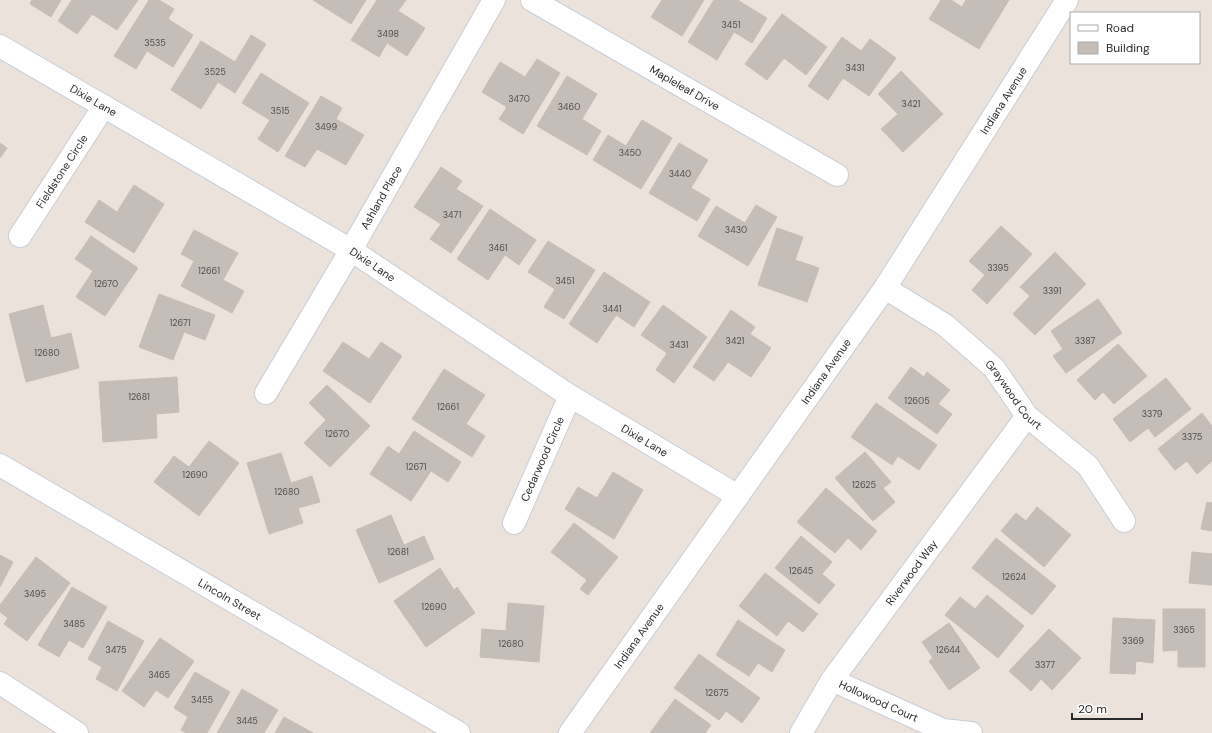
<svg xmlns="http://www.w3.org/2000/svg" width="1212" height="733" viewBox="0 0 1212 733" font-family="'DM Sans',sans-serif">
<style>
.building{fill:#c4bdb8;stroke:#c6bdb6}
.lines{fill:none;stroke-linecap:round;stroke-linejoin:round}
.minor-casing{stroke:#c8ced7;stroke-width:24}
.minor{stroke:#fff;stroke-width:22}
.labels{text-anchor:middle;stroke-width:3;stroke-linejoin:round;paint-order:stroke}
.number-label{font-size:9px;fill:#504f4e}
.street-label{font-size:11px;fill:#2a2a2a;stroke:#fff}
</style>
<rect width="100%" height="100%" fill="#ebe2dc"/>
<!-- building -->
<path class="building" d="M32,0h29l-10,17 -21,-13z
M72,0h66l-21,30 -25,-16 -15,20 -19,-13z
M149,0h10l15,9 -6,10 25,16 -20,32 -26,-16 -11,18 -22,-13z
M313,0h53l-15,24z
M377,0h29l-8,11 27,17 -18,28 -20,-13 -8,14 -28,-17z
M662,0h42l-22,36 -31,-19z
M714,0h25v1l28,17 -15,25 -18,-11 -17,28 -29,-18z
M941,0h10l11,7 4,-7h43l-30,49 -50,-30z
M782,14l45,33 -21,28 -22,-17 -17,22 -22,-16z
M251,35l15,9 -31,49 -17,-11 -17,27 -30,-19 30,-49 34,21z
M842,37l19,14 9,-12 26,19 -27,38 -26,-18 -15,22 -20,-14z
M537,59l23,14 -37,61 -24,-15 8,-12 -25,-15 18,-30 25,15z
M901,71l42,43 -40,38 -22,-23 17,-15 -20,-20z
M261,73l48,30 -31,49 -20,-13 12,-19 -28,-17z
M567,76l30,18 -15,25 19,12 -14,24 -50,-29z
M321,96l21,12 -6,11 28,16 -18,30 -29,-16 -12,18 -20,-11z
M642,120l30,18 -31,51 -48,-29 15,-25 18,11z
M0,143l7,5 -7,10z
M679,143l29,17 -17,28 19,11 -13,22 -48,-28z
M441,167l21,14 -6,8 27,17 -32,47 -21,-14 11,-15 -27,-17z
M134,185l30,19 -30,49 -49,-31 14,-22 18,12z
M756,205l21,12 -29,49 -50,-30 18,-30 29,17z
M490,209l46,31 -17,25 -14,-10 -17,25 -31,-21z
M1001,226l31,28 -45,50 -15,-14 13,-15 -16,-14z
M777,228l26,9 -8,23 24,8 -12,34 -49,-17z
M194,230l44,23 -15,27 21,11 -12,22 -51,-27 13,-25 -13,-7z
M91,236l47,32 -33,48 -29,-19 17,-26 -18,-12z
M548,241l47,29 -31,49 -20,-12 11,-18 -27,-17z
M1055,252l31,32 -51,51 -22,-21 17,-18 -10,-9z
M604,272l46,30 -16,25 -18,-12 -19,28 -28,-19z
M159,294l56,21 -10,25 -21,-8 -11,28 -34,-13z
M1098,299l24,34 -56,40 -13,-17 10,-7 -12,-18z
M43,305l8,33 20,-5 8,35 -53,14 -17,-68z
M663,305l44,32 -33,46 -18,-13 11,-17 -26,-18z
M731,310l24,17 -5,7 21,14 -20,29 -23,-15 -14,19 -21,-14z
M343,342l26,17 12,-17 21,14 -32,47 -47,-32z
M1118,344l29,32 -33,28 -11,-12 -8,8 -18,-20z
M911,367l13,10 3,-5 23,18 -12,14 14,10 -15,20 -49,-36z
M444,369l41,26 -19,29 19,12 -13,21 -60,-38z
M177,377l2,35 -23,2 1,24 -54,4 -4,-60z
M1166,378l25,31 -36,28 -7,-9 -18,14 -17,-23z
M327,385l43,41 -40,41 -26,-24 22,-23 -17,-17z
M876,403l61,42 -18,25 -21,-14 -6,9 -41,-28z
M1202,413l10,13v35l-15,13 -10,-13 -12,9 -17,-21z
M414,431l47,31 -13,20 -17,-11 -20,30 -41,-27 18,-28 11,8z
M209,441l30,22 -40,53 -45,-34 20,-26 15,11z
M865,452l26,30 -8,6 12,14 -22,19 -38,-43z
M281,453l10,30 21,-7 8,26 -22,6 5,15 -34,11 -22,-71z
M613,472l30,18 -29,49 -49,-30 13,-22 19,11z
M826,488l51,43 -16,19 -13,-12 -13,15 -38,-31z
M1207,502l5,1v28l-11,-2z
M1037,507l34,28 -27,32 -43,-36 15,-18 10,8z
M391,515l13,30 20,-9 10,23 -55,24 -23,-53z
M574,523l44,34 -30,38 -8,-6 7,-9 -36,-28z
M801,536l31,26 -10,12 13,11 -16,19 -44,-36z
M996,538l60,48 -24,29 -60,-47z
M1192,552l20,2v31l-23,-2z
M0,555l13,7 -13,25z
M36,557l34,26 -43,58 -23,-17 4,-6 -8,-6v-7z
M440,568l14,22 3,-3 18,26 -49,34 -32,-46z
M765,573l53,41 -15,18 -15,-11 -11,15 -38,-30z
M72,587l35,20 -24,41 -14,-8 -10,17 -21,-12z
M987,595l37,31 -26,32 -53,-43 15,-18 15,12z
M508,603l36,3 -5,56 -59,-5 2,-28 24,2z
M1163,609h42v58h-27v-17l-15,1z
M1113,618l42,2 -2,43 -17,-2 -1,13 -25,-1z
M738,620l47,30 -13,22 -14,-9 -9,13 -33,-21z
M108,621l36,20 -27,50 -21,-12 6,-12 -14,-8z
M949,623l31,45 -31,22 -20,-29 4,-3 -11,-16z
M1049,629l32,29 -29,32 -11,-11 -10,12 -22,-20z
M160,638l34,23 -26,37 -12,-8 -12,17 -22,-16z
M699,654l61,44 -18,25 -16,-12 -7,9 -45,-32z
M195,672l35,20 -23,41h-21l-5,-3 7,-13 -14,-9z
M242,689l36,21 -14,23h-47z
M675,699l36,26 -6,8h-55z
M284,717l29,16h-38z"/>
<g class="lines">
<defs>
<g id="minor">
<path id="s1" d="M532,0l305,175"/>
<path id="s2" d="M0,46l351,204 219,146 168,100"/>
<path id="s3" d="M20,236l84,-130"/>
<path id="s4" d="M885,288l60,37 49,43 33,48 61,50 36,55"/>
<path id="s5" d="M266,393l85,-143 143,-250"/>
<path id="s6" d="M0,465l459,268"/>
<path id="s7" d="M514,523l56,-127"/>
<path id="s8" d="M832,680l111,50 28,3"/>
<path d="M0,683l77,50"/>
<path id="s9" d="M570,733l315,-445 182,-288"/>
<path id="s10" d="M801,733l31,-53 195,-264"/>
</g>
</defs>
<!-- minor casing -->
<use href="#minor" class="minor-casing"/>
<!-- minor -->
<use href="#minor" class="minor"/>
</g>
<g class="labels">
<!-- number labels -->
<g class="number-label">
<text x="731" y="28">3451</text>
<text x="388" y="37">3498</text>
<text x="155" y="46">3535</text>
<text x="855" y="71">3431</text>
<text x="215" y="75">3525</text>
<text x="519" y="102">3470</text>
<text x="911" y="107">3421</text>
<text x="569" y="110">3460</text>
<text x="280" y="114">3515</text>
<text x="326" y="130">3499</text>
<text x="630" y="156">3450</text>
<text x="680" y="177">3440</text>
<text x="452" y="218">3471</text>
<text x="736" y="233">3430</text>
<text x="498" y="251">3461</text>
<text x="998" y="271">3395</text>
<text x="209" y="274">12661</text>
<text x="565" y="284">3451</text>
<text x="106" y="287">12670</text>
<text x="1052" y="294">3391</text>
<text x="612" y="312">3441</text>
<text x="180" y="326">12671</text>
<text x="735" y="344">3421</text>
<text x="1085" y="344">3387</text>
<text x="679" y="348">3431</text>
<text x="47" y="356">12680</text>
<text x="139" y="400">12681</text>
<text x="917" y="404">12605</text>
<text x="448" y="410">12661</text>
<text x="1152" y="417">3379</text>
<text x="337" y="437">12670</text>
<text x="1192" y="440">3375</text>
<text x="416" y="470">12671</text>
<text x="195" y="478">12690</text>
<text x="864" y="488">12625</text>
<text x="287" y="495">12680</text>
<text x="398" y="555">12681</text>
<text x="801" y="574">12645</text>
<text x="1014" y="580">12624</text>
<text x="35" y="597">3495</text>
<text x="434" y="610">12690</text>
<text x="74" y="627">3485</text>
<text x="1184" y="633">3365</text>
<text x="1133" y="644">3369</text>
<text x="511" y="647">12680</text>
<text x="116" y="653">3475</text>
<text x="948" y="653">12644</text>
<text x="1045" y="668">3377</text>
<text x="159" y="678">3465</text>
<text x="717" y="696">12675</text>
<text x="202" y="703">3455</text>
<text x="247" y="724">3445</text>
</g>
<!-- street labels -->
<g class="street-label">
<text dy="4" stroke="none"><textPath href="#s1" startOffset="176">Mapleleaf Drive</textPath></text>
<text dy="4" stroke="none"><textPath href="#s2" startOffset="108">Dixie Lane</textPath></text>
<text dy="4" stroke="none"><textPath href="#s9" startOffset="767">Indiana Avenue</textPath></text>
<text dy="4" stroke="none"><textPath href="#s3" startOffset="77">Fieldstone Circle</textPath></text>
<text dy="4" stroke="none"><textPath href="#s5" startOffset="227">Ashland Place</textPath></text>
<text dy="4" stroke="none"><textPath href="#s2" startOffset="432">Dixie Lane</textPath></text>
<text dy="4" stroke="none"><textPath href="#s9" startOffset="443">Indiana Avenue</textPath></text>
<text dy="4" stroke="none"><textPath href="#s4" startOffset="169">Graywood Court</textPath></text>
<text dy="4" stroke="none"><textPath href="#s2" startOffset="756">Dixie Lane</textPath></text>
<text dy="4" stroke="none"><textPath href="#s7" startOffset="70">Cedarwood Circle</textPath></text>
<text dy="4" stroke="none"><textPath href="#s10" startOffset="195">Riverwood Way</textPath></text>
<text dy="4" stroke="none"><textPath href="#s6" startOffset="266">Lincoln Street</textPath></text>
<text dy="4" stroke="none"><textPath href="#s9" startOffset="119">Indiana Avenue</textPath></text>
<text dy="4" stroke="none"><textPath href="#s8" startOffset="51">Hollowood Court</textPath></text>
</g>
</g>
<!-- legend -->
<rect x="1070" y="12" width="130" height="52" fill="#ffffff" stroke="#aaaaaa"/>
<rect x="1078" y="25" width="20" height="6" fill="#ffffff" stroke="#aaaaaa"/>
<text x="1106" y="32" font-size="12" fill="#2a2a2a">Road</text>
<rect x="1078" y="42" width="20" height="12" fill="#c4bdb8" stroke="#aaaaaa"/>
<text x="1106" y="52" font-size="12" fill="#2a2a2a">Building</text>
<!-- scale -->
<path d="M1072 713v6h70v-6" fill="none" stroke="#2a2a2a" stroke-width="2"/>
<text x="1078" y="713" font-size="12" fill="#2a2a2a" stroke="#ffffff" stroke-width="3" paint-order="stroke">20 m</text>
</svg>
